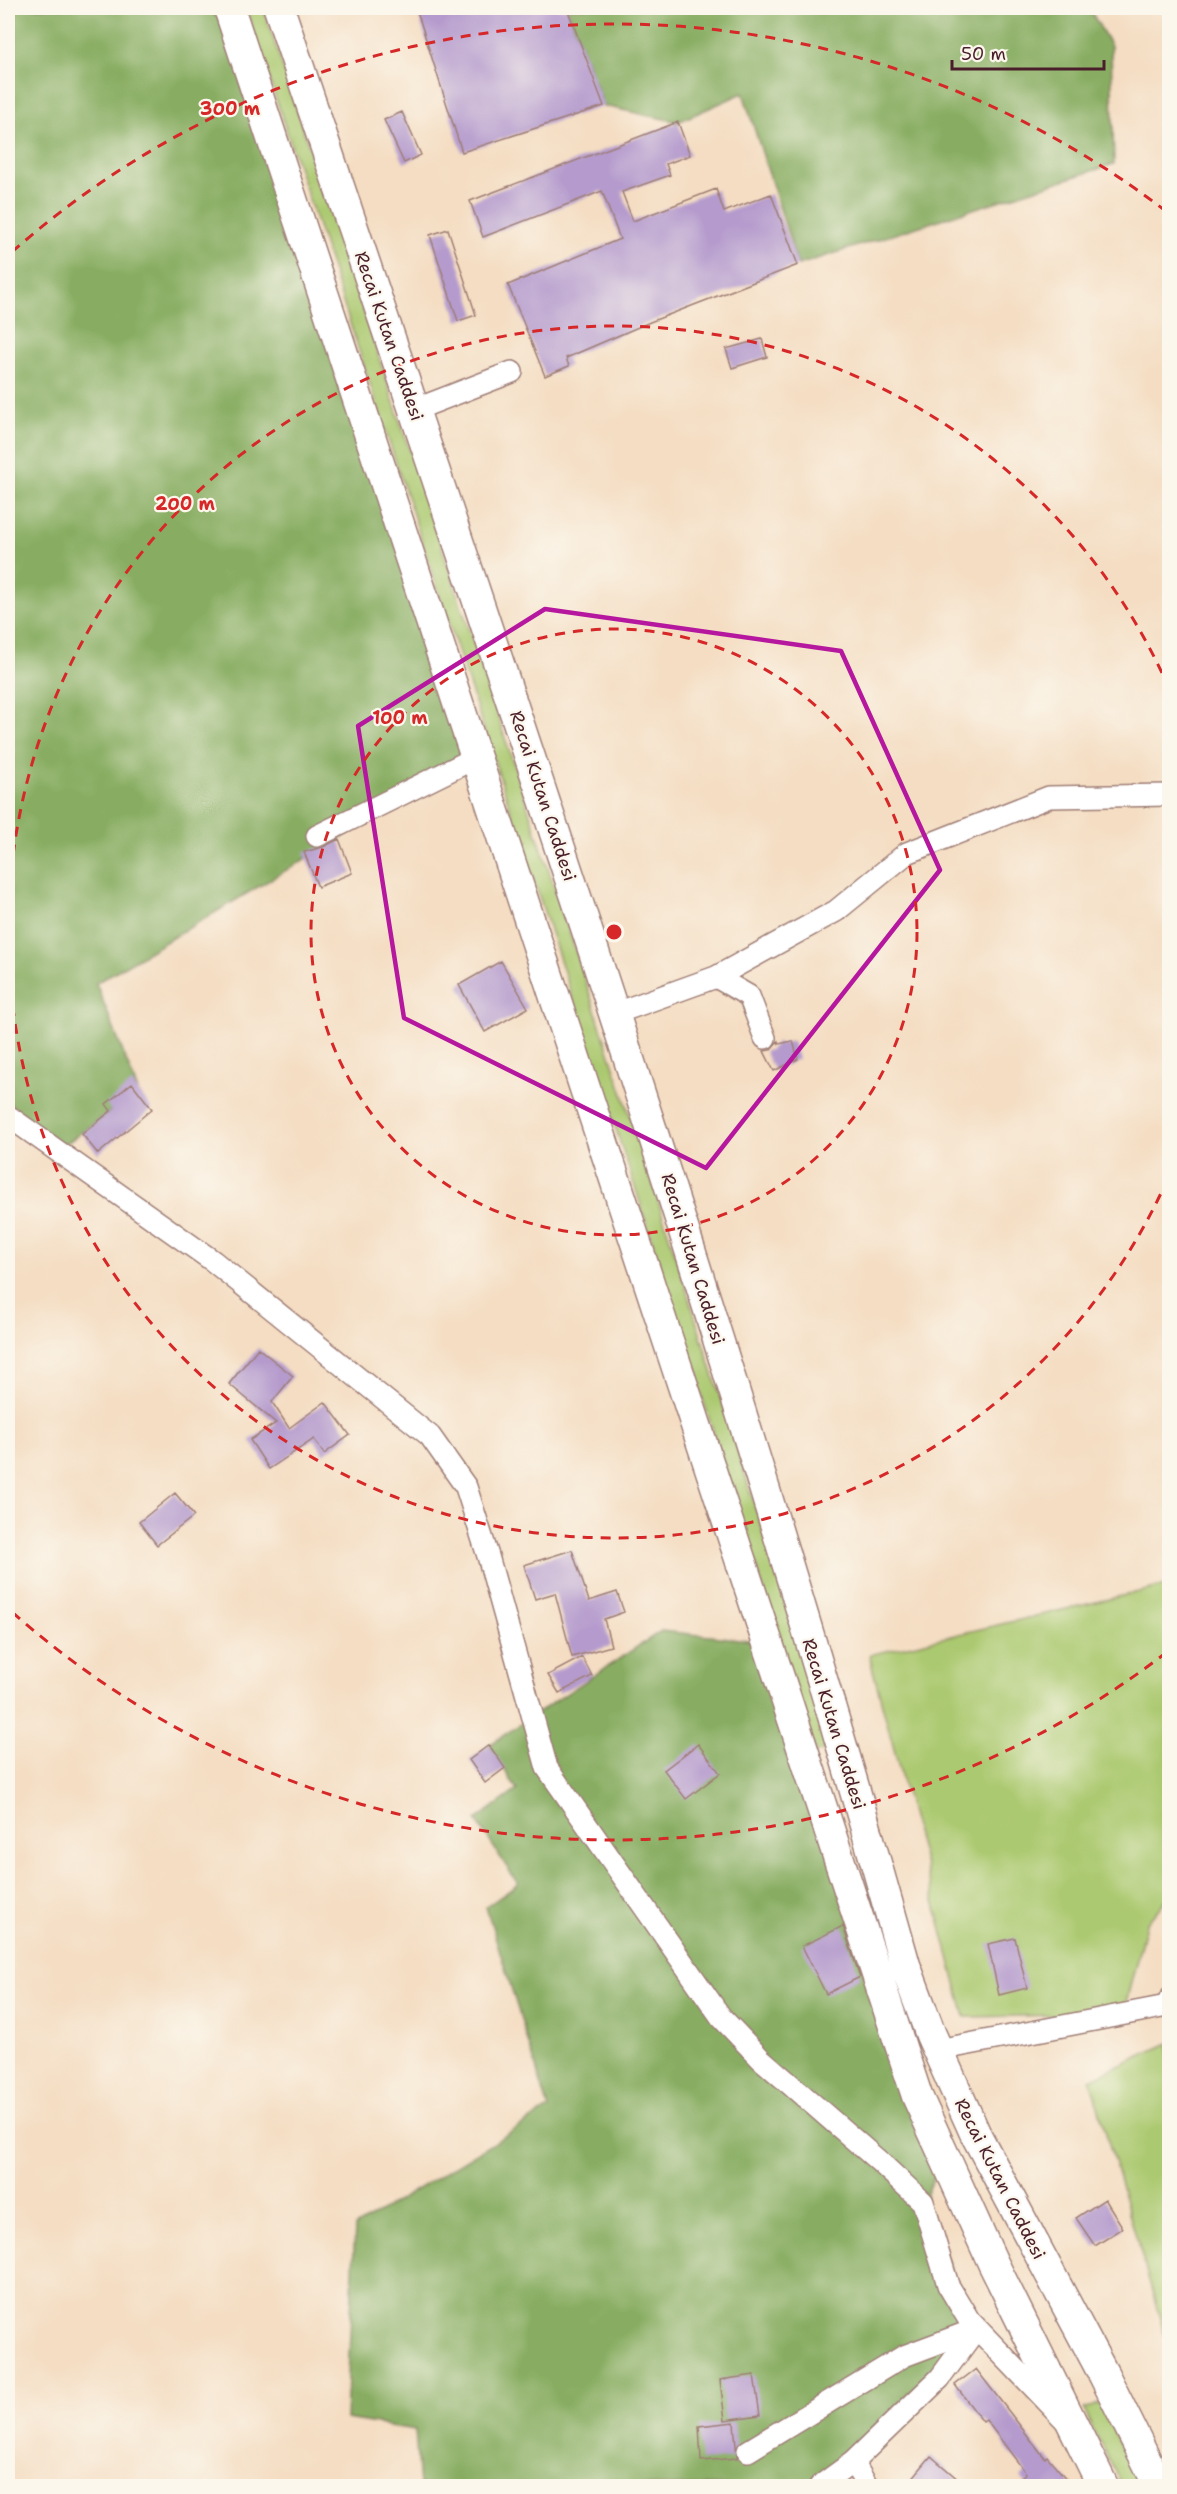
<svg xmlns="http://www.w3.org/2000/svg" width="1177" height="2494" viewBox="0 0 1177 2494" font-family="'Shantell Sans',sans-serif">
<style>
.green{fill:#abc970;stroke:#7a744e;stroke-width:1.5}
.forest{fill:#88ad62;stroke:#696646;stroke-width:1.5}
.building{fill:#b59bcd}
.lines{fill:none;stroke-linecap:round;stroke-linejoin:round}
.street-casing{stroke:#9f7e76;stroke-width:24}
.secondary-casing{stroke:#9f7e76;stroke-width:33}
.street{stroke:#fff;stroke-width:21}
.secondary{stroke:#fff;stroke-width:30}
.marked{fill:none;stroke:#b5179e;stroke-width:4.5;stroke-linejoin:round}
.ring{fill:none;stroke:#d62828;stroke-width:3;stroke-dasharray:10 8}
.labels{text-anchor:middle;stroke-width:4.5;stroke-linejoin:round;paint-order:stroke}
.street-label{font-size:18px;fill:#4a1f2b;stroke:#fbf7ec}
.centre{fill:#d62828;stroke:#fbf7ec;stroke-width:3}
.ring-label{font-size:18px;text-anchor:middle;font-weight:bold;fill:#d62828;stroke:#fbf7ec;stroke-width:4.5;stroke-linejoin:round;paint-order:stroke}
</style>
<rect width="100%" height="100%" fill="#fbf7ec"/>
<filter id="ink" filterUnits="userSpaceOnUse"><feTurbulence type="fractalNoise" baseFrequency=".0167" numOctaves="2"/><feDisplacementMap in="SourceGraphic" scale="12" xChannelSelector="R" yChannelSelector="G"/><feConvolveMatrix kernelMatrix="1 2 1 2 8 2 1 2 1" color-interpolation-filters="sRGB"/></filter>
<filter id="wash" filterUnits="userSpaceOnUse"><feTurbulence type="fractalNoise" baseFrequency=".008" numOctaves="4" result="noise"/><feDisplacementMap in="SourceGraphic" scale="24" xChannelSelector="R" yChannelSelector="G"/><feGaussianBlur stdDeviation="1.35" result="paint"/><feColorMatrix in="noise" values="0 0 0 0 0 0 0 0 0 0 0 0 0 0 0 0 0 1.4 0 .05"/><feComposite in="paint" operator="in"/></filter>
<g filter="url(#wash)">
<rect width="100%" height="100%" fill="#f4ddc2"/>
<!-- green -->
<path class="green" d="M246,8h17l389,1174 180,567 -16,4 -179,-560z
M1169,1585v311l-23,28 -23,90 -158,3 -96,-362z
M1169,2043v306l-79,-270z
M1099,2403l43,83h-20l-38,-76z"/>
<!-- forest -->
<path class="forest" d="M8,8h222l247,749 -381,226 42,108 -82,60 -48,-50z
M567,8h522l22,38 3,118 -316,101 -55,-172 -65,29 -74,-16z
M661,1631l107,11 175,516 -20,44 53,127 -162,157h-395l-4,-56 -69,-11 9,-192 194,-118 -63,-202 32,-23 -42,-64 41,-30 -28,-45z"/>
<g id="blocks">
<!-- building -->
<path class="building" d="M416,8h151l37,98 -142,46z
M402,112l19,43 -17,8 -20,-43z
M678,122l12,33 -24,9 4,11 -48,17 11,29 83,-32 8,23 47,-18 27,71 -148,57 -84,36 3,8 -24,10 -37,-91 112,-46 -18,-48 -119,46 -13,-36z
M448,229l28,86 -18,6 -28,-86z
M762,339l5,18 -35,11 -6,-19z
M339,839l13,34 -34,14 -14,-35 19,-5z
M501,961l27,47 -43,24 -26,-47z
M778,1041l1,3 14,-3 5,18 -24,12 -10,-20 6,-1z
M132,1083l20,26 -54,45 -16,-20 29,-23 -5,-7z
M258,1348l35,28 -21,26 17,26 36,-26 25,33 -26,19 -10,-15 -45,30 -19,-29 26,-17 -47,-39z
M175,1493l19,23 -37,29 -18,-23z
M572,1550l17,51 28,-9 7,20 -20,7 7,27 -39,11 -17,-64 -20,6 -11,-34z
M582,1657l10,19 -33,17 -11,-18z
M698,1744l22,29 -34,26 -22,-29z
M489,1745l16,23 -20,15 -16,-23z
M843,1926l17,51 -34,17 -24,-48z
M1015,1938l12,50 -28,7 -11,-51z
M1105,2199l18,29 -28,18 -19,-28z
M976,2369l69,89 2,-2 26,31h-44l-8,-10 5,-4 -40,-53 -3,2 -28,-37z
M754,2375l6,40 -35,5 -5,-40z
M734,2422l3,36 -36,3 -2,-35z
M931,2456l36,31h-62z"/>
</g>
</g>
<g filter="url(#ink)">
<use href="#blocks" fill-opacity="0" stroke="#9f7e76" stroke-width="1.5"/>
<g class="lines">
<defs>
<path id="street" d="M414,410l98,-38
M317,836l160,-79
M716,977l120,-66 71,-58 142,-56 121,-2
M616,1013l100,-36 33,19 16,42
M8,1116l205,145 217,175 36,51 22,69 59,212 174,249 40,42 120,104 42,39 25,83 21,35 95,99
M938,2050l229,-44 3,-7
M748,2451l156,-95 72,-27
M820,2486l33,-24
M867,2486l-14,-24 87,-84 36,-49"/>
<path id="secondary" d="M229,8l688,2088 76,167 110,223
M279,8c218,649 440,1297 626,1957l26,70 44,98 129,242 55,111"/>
</defs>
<!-- street casing -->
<use href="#street" class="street-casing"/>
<!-- secondary casing -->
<use href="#secondary" class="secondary-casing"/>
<!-- street -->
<use href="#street" class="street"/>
<!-- secondary -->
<use href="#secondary" class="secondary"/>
</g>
</g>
<!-- marked area -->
<path class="marked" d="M545,609l296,42 99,219 -234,298 -302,-150 -46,-292z"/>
<!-- distance rings -->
<g class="ring">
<circle cx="614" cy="932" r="303"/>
<path d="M1168 1178A606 606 0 1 1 1168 686"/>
<path d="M1167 1652A908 908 0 0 1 12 1612M12 252A908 908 0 0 1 1167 212"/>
</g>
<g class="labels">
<!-- street labels -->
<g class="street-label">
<text transform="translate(389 336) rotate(71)" y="6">Recai Kutan Caddesi</text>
<text transform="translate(543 796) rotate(72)" y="6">Recai Kutan Caddesi</text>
<text transform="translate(693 1259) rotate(73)" y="6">Recai Kutan Caddesi</text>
<text transform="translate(834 1724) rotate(73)" y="6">Recai Kutan Caddesi</text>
<text transform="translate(1000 2179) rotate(63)" y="6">Recai Kutan Caddesi</text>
</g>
</g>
<circle cx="614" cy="932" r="9" class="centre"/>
<g class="ring-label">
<text x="230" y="115">300 m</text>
<text x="185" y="510">200 m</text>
<text x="400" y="724">100 m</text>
</g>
<!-- margin -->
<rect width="1177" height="2494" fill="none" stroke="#fbf7ec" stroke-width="30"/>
<!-- scale -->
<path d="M952 60v9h152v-9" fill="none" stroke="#4a1f2b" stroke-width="3"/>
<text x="961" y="60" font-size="18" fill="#4a1f2b" stroke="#fbf7ec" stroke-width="4.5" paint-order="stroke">50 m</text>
</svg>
